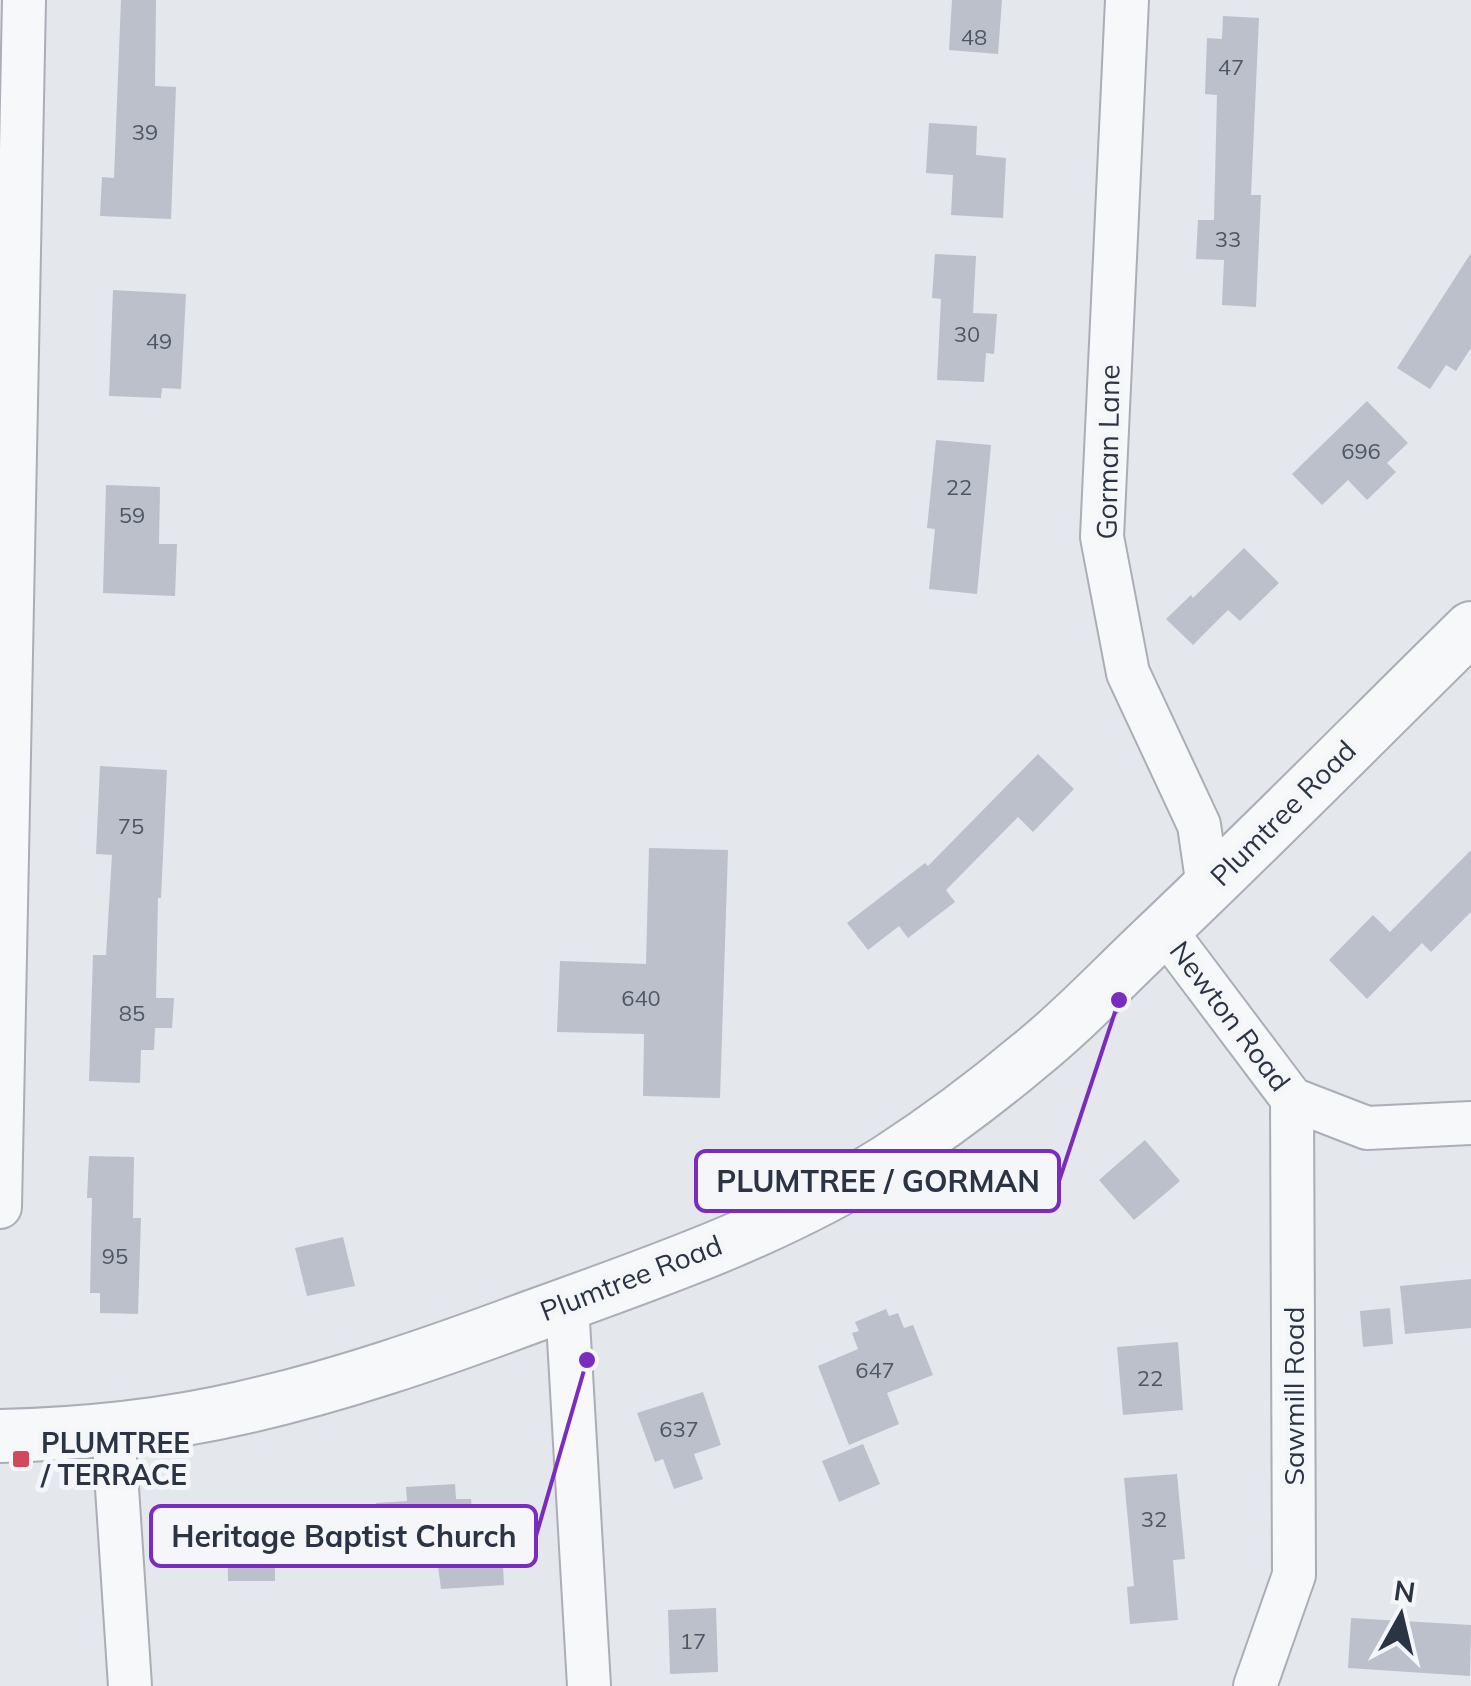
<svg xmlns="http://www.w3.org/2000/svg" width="1471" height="1686" viewBox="0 0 1471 1686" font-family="Mulish,sans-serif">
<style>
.building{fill:#bbc0ca}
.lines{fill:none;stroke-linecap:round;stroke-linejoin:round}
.minor-casing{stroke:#a9aeb7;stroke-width:46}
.tertiary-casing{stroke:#a9aeb7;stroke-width:56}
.minor{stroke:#f7f8fa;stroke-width:42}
.tertiary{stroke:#f7f8fa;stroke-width:52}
.poi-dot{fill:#d1495b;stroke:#f4f6f9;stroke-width:4}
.labels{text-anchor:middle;stroke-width:10;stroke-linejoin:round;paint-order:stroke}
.number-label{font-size:22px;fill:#4f5766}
.street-label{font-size:28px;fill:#2b3445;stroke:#f4f6f9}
.poi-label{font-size:28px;font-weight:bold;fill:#2b3445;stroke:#f4f6f9;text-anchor:start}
.leader{fill:none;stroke:#7b2cbf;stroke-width:4}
.callout-dot{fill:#7b2cbf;stroke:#f4f6f9;stroke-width:4}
.callout{fill:#f4f6f9;stroke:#7b2cbf;stroke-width:4}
.callout-label{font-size:30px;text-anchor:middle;font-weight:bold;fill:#2b3445}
</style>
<rect width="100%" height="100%" fill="#e4e7ec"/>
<!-- building -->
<path class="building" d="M121,0h35l-1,86 21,1 -5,132 -71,-3 2,-39 12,1z
M952,0h50l-4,54 -49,-4z
M1223,16l36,2 -8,177h10l-5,112 -34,-2 2,-45 -28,-1 2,-39h16l3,-125 -12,-1 2,-56 15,1z
M929,123l48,3 -1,29 30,3 -3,60 -52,-3 2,-40 -27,-2z
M1471,253v95l-15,23 -10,-6 -16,24 -33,-21z
M935,254l41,2 -3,57 24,1 -3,40 -8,-1 -2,29 -47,-2 4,-81 -9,-1z
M113,290l73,4 -5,95 -19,-1 -1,10 -52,-2z
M1367,401l41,42 -21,20 9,9 -29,28 -19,-20 -26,25 -30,-31z
M936,440l55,5 -14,149 -48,-5 6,-60 -8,-1z
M106,485l54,2 -1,57h18l-2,52 -72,-3z
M1244,548l35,35 -39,38 -12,-11 -35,35 -27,-26 25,-24 2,3z
M1038,754l36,35 -41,43 -15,-15 -72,73 9,12 -47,36 -9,-12 -31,24 -21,-27 78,-60 3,3z
M100,766l67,4 -6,128h-3l-2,100h18l-2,30h-17l-1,22h-13l-1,33 -51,-2 4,-126h13l6,-100 -16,-1z
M649,848l79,2 -8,248 -77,-2 1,-62 -87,-2 3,-71 86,3z
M1471,850v62l-40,40 -9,-9 -55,56 -38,-39 44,-45 17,17z
M1145,1140l35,41 -46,39 -35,-40z
M89,1156l45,1 -1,61h8l-3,96 -38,-1v-20h-10l2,-95h-5z
M343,1237l12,49 -48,10 -12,-48z
M1471,1279v49l-66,6 -5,-48z
M1390,1308l3,36 -30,3 -3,-36z
M886,1309l3,7 9,-3 6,15 9,-3 20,50 -46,18 12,31 -50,21 -31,-79 40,-17 -6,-16 7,-2 -4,-9z
M1178,1342l5,68 -60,5 -6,-68z
M703,1392l18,53 -27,9 9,25 -29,10 -11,-30 -8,3 -18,-49z
M863,1444l17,40 -41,18 -17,-41z
M1177,1474l8,85 -12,1 5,60 -48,4 -3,-37 7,-1 -10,-108z
M455,1484l1,15h15l1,11 19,-1 3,37h8l2,39 -63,4 -5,-39 -57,3 -3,-50 31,-2 -1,-14z
M227,1514h48v67h-47z
M716,1608l2,64 -48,2 -2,-64z
M1351,1618l120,7 -1,51 -122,-8z"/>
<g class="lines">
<defs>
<path id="minor" d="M1127,0l-25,537 26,136 71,152 9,62
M1164,929l128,170 75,29 104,-5
M0,1207l24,-1207
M567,1304l22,382
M113,1427l17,259
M1255,1686l39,-111 -2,-476"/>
<path id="tertiary" d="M0,1436c80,-2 163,-10 241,-28 99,-22 196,-56 290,-91 122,-44 248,-87 358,-157 48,-31 95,-66 139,-103 43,-34 81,-75 121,-113 109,-103 215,-211 322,-316"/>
</defs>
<!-- minor casing -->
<use href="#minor" class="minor-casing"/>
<!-- tertiary casing -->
<use href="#tertiary" class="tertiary-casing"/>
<!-- minor -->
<use href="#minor" class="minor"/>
<!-- tertiary -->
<use href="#tertiary" class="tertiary"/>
</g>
<!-- markers -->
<rect class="poi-dot" x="11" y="1449" width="20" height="20" rx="5"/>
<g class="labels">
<!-- number labels -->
<g class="number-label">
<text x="974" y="45">48</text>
<text x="1231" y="75">47</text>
<text x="145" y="140">39</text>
<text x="1228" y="247">33</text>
<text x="967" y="342">30</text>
<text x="159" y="349">49</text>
<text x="1361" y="459">696</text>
<text x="959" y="495">22</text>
<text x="132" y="523">59</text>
<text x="131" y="834">75</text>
<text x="641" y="1006">640</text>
<text x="132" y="1021">85</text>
<text x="115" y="1264">95</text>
<text x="875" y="1378">647</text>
<text x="1150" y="1386">22</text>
<text x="679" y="1437">637</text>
<text x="1154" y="1527">32</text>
<text x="693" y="1649">17</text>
</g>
<!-- street labels -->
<g class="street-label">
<text transform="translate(1108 452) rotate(-89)" y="10">Gorman Lane</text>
<text transform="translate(1283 813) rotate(-45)" y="10">Plumtree Road</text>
<text transform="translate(1230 1016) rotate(53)" y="10">Newton Road</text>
<text transform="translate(631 1278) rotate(-21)" y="10">Plumtree Road</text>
<text transform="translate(1294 1396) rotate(-90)" y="10">Sawmill Road</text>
</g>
<!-- poi labels -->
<g class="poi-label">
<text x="41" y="1453">PLUMTREE<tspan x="41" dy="32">/ TERRACE</tspan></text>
</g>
</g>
<!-- callouts -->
<path class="leader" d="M1119 1000L1059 1181M587 1360L536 1536"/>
<g class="callout-dot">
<circle cx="1119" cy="1000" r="10"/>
<circle cx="587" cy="1360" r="10"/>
</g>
<g class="callout">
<rect x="696" y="1151" width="363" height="60" rx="10"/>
<rect x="151" y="1506" width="385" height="60" rx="10"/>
</g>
<g class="callout-label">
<text x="878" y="1192">PLUMTREE / GORMAN</text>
<text x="344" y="1547">Heritage Baptist Church</text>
</g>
<!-- north arrow -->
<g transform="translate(1401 1616) rotate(8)" stroke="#f4f6f9" stroke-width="8" paint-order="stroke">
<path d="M0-8L18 38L0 25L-18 38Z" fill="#2b3445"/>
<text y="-15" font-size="28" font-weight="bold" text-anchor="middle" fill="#2b3445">N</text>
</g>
</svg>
